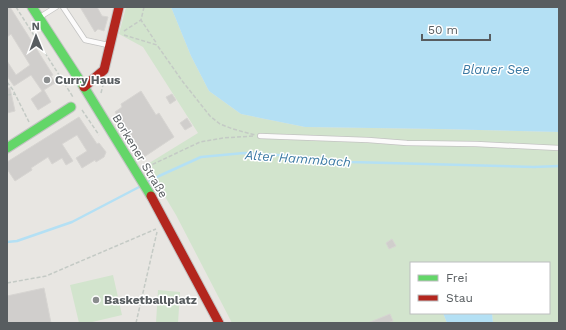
<svg xmlns="http://www.w3.org/2000/svg" width="566" height="330" viewBox="0 0 566 330" font-family="'Work Sans',sans-serif">
<style>
.green{fill:#d2e4cd}
.water{fill:#b4e0f4}
.lines{fill:none;stroke-linecap:round;stroke-linejoin:round}
.stream{stroke:#b4e0f4;stroke-width:2.5}
.building{fill:#d0cecc;stroke:#d7d5d2}
.lane-casing{stroke:#c3c3c2;stroke-width:6}
.fast-casing{stroke:#c4c4c4;stroke-width:11}
.jam-casing{stroke:#c4c4c4;stroke-width:11}
.path{stroke:#c4cac5;stroke-width:1.5;stroke-dasharray:4 2;stroke-linecap:butt}
.lane{stroke:#fcfbfb;stroke-width:4.5}
.fast{stroke:#63d668;stroke-width:9}
.jam{stroke:#b3261e;stroke-width:9}
.poi-dot{fill:#8a8d8e;stroke:#fff;stroke-width:1.5}
.labels{text-anchor:middle;stroke-width:3;stroke-linejoin:round;paint-order:stroke}
.poi-label{font-size:12px;font-weight:bold;fill:#585d60;stroke:#fff;text-anchor:start}
.street-label{font-size:12px;fill:#585d60;stroke:#fff}
.water-label{font-size:13px;font-style:italic;fill:#3c7aa4;stroke:#fff}
</style>
<rect width="100%" height="100%" fill="#e8e6e2"/>
<!-- green -->
<path class="green" d="M126,7h45l20,49 18,35 32,23 64,13 133,2 121,3v191h-66l-1,-10h57v-50h-138v50h32l4,10h-215l-56,-108 -30,-50 52,-32 -55,-86 -24,-13z
M113,275l9,40 -34,8h-9l-9,-38z
M158,290l22,2 -2,31h-22z"/>
<!-- water -->
<path class="water" d="M171,7h388v125l-121,-3 -133,-2 -64,-13 -32,-23 -18,-35z
M443,313h49l1,10h-46z"/>
<g class="lines">
<!-- stream -->
<path class="stream" d="M148,182l11,-6 42,-19 43,-4 49,3 58,6 183,5 25,-1
M7,242l10,-1 55,-19 69,-36"/>
</g>
<!-- building -->
<path class="building" d="M7,7h3l43,68 -2,1 4,7 -11,7 7,12 -13,8 -7,-11 11,-8 -11,-16 -17,11 -7,-10v-15l9,14 14,-10 -19,-31 -4,3z
M80,7h17l5,9 6,1 -4,14 -6,-2 -3,3z
M7,88h3l5,23 -8,2z
M141,91l15,24 3,-2 15,24 -30,20 -29,-45 7,-5 -1,-3z
M172,94l4,6 -6,4 -4,-7z
M79,117l18,27 2,-1 7,9 -2,5 -8,5 -1,-2 -13,8 -6,-10 11,-7 -10,-16 -15,9 11,17 -7,4 -4,-7 -10,6 -4,-7 -17,11 1,2 -17,11 -8,-12v-7z
M187,118l5,8 -7,4 -5,-7z
M392,239l4,7 -7,3 -3,-6z
M44,288l7,35h-44v-27z
M390,314l3,7 -6,2h-19z"/>
<g class="lines">
<defs>
<path id="lane" d="M63,7l22,33 23,5
M40,17l16,-10
M260,136l108,4 39,3 69,1 83,4"/>
<path id="fast" d="M32,7l52,80 67,109
M7,148l64,-41"/>
<path id="jam" d="M84,87l20,-17 15,-63
M151,196l68,127"/>
</defs>
<!-- lane casing -->
<use href="#lane" class="lane-casing"/>
<!-- fast casing -->
<use href="#fast" class="fast-casing"/>
<!-- jam casing -->
<use href="#jam" class="jam-casing"/>
<!-- path -->
<path class="path" d="M16,7l57,90
M144,7l-3,13 16,24
M124,31l17,-11
M124,35l33,10 26,37 27,34 10,8 13,5 22,6
M7,82l6,8 16,32
M101,93l2,-8
M7,95l8,-1
M82,110l17,25
M147,167l53,-25 23,-4 30,-2
M7,283l39,-7 110,-47
M136,323l21,-91"/>
<!-- lane -->
<use href="#lane" class="lane"/>
<!-- fast -->
<use href="#fast" class="fast"/>
<!-- jam -->
<use href="#jam" class="jam"/>
</g>
<!-- markers -->
<g class="poi-dot">
<circle cx="47" cy="80" r="4"/>
<circle cx="96" cy="300" r="4"/>
</g>
<g class="labels">
<!-- poi labels -->
<g class="poi-label">
<text x="55" y="84">Curry Haus</text>
<text x="104" y="304">Basketballplatz</text>
</g>
<!-- street labels -->
<g class="street-label">
<text transform="translate(140 156) rotate(59)" y="4">Borkener Straße</text>
</g>
<!-- water labels -->
<g class="water-label">
<text x="496" y="74">Blauer See</text>
<text transform="translate(298 158) rotate(4)" y="5">Alter Hammbach</text>
</g>
</g>
<!-- border -->
<rect width="566" height="330" fill="none" stroke="#585d60" stroke-width="16"/>
<!-- legend -->
<rect x="410" y="262" width="140" height="52" fill="#ffffff" stroke="#bcbebf"/>
<rect x="418" y="275" width="20" height="6" fill="#63d668" stroke="#bcbebf"/>
<text x="446" y="282" font-size="12" fill="#585d60">Frei</text>
<rect x="418" y="295" width="20" height="6" fill="#b3261e" stroke="#bcbebf"/>
<text x="446" y="302" font-size="12" fill="#585d60">Stau</text>
<!-- north arrow -->
<g transform="translate(36 36) rotate(359)" stroke="#ffffff" stroke-width="3" paint-order="stroke">
<path d="M0-3L7 15L0 10L-7 15Z" fill="#585d60"/>
<text y="-6" font-size="11" font-weight="bold" text-anchor="middle" fill="#585d60">N</text>
</g>
<!-- scale -->
<path d="M422 34v6h68v-6" fill="none" stroke="#585d60" stroke-width="2"/>
<text x="428" y="34" font-size="12" fill="#585d60" stroke="#ffffff" stroke-width="3" paint-order="stroke">50 m</text>
</svg>
